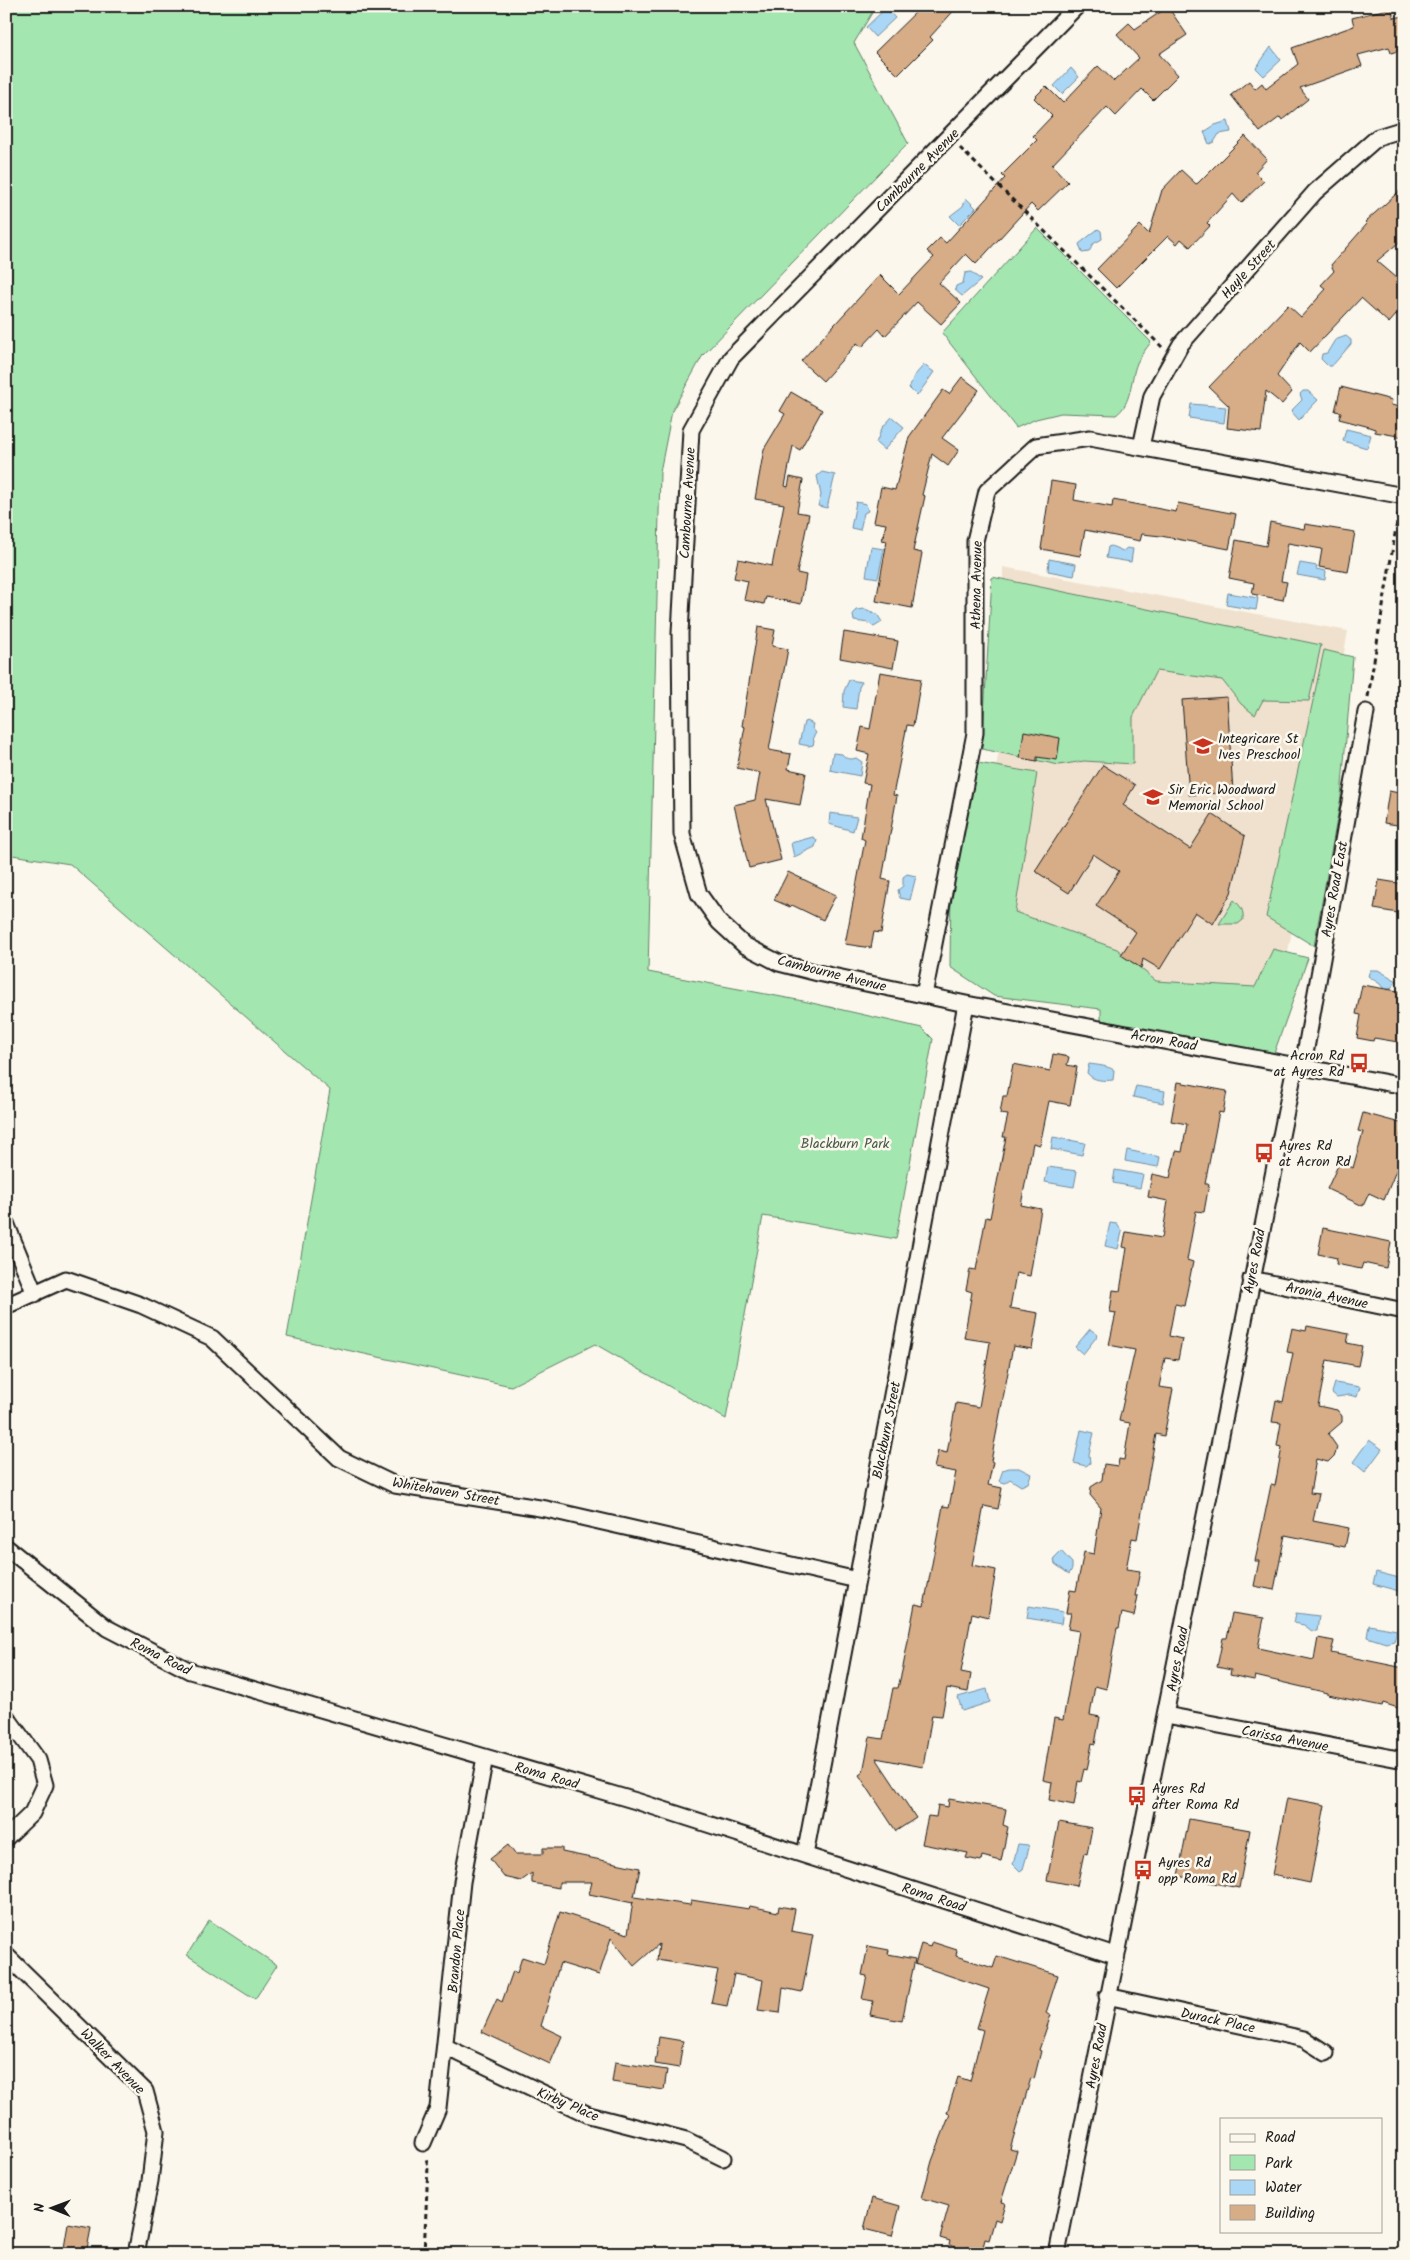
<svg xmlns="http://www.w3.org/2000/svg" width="1410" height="2260" viewBox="0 0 1410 2260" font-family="Kalam,sans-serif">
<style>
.built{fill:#f0e1ce}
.green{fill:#a4e6b0;stroke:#608166}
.water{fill:#abd7f6;stroke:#728c9f}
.building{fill:#d7ad88;stroke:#1c1c1c}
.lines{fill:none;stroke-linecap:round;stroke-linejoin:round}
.street-casing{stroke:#1c1c1c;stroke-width:19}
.path{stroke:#1c1c1c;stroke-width:3;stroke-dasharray:5 4;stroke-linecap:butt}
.street{stroke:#fbf7ec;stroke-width:15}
.labels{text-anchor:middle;stroke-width:5;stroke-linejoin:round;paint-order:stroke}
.street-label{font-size:14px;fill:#1c1c1c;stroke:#fbf7ec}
.poi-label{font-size:14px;fill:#1c1c1c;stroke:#fbf7ec;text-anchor:start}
.park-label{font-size:14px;fill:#455948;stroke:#fbf7ec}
</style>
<rect width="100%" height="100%" fill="#fbf7ec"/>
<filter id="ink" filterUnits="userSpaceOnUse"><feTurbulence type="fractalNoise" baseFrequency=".02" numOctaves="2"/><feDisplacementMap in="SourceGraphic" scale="10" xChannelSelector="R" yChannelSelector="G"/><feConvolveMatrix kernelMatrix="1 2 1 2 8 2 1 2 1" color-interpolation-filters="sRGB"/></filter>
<g filter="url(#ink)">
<!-- built -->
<path class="built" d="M1003,567l345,64 -72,385 -315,-59 39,-212z"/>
<!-- green -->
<path class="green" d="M6,6h870l-22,37 54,100 -205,212 -31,56 -12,61 -12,500 155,29 119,27 11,11 -37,200 -133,-23 -37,203 -131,-75 -84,42 -224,-49 43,-247 -260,-226 -64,-10z
M1037,228l114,114c-5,7 -11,14 -14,21 -7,17 -5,41 -21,52l-55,-2 -25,6 -20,9 -74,-95z
M992,577l329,68 -12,56 -46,-1 -8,15 -14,-11 -19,-24 -66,-9 -23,46v47l-49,-3 -25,4 -77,-16z
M1324,650l29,7 -12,140 -27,149 -48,-29z
M978,763l59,10 -22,139 102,37 39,32 99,6 18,-38 35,9 -35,98 -172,-36v-11l-107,-13 -44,-29 1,-80z
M1234,900c7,6 10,11 9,20l-5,4h-19z
M209,1920l68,45 -22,34 -68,-44z"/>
<!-- water -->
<path class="water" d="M886,8l9,10 -20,19 -9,-10z
M1271,47l10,13 -17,16 -8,-8z
M1071,68l8,9 -17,17 -8,-8z
M1228,121l3,11 -12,2 -5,8 -5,2 -5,-12 11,-7z
M966,198l10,10 -17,17 -9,-9 13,-10z
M1098,229l3,2 1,8 -9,5 -4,8 -7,1 -3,-9z
M971,272l10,8 -19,16 -7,-6 1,-4 7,-3 2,-10z
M1346,336l5,4v4l-19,22h-4l-7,-7 1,-5 5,-1 8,-13z
M924,365l10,7 -17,24 -8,-8 5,-12z
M1303,391h5l10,9 -19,20 -8,-9 11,-11 -2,-6z
M1191,404l35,3 -2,16 -35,-5z
M892,417l12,10 -20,23 -8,-7 6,-15z
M1346,429l25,6 -4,13 -24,-7z
M822,472l13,3 -8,33 -9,-2 3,-11 -4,-19z
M856,502l10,2 2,7 -4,2 -4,17 -9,-2z
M1111,546l12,5 4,-3 6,1 -2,13 -25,-4 2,-11z
M871,547l13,2 -6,29 -12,-2z
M1049,559l27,5 -2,12 -26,-5z
M1300,563l17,3 -1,3 10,2 -1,9 -28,-5z
M1228,593l30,5 -2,12 -30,-5z
M865,609l12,5 5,8 -8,5 -5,-4 -15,-2 -1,-6 3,-5z
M849,680l13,2 -3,5 -3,22 -13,-2 1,-16z
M807,721l6,3 -1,4 4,5 -3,4 1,5 -1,3 -4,1 -10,-2 5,-22z
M833,753l9,1c4,5 8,6 14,4l6,4 -2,14 -30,-6z
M830,813l27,4 -4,14 -24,-7z
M813,837l4,3 -2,7 -21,10 -3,-14z
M907,874l9,2 -6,24 -10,-2 -2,-8 5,-4v-9z
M1370,970h8l19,11 -7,8h-6l-4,-5 -12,-8z
M1089,1064c8,1 19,2 25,6l-1,10c-9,1 -20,1 -26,-7z
M1136,1086l29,5 -2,12 -30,-6z
M1053,1137l32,6 -3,12 -31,-6z
M1127,1150l33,7 -2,10 -33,-6z
M1048,1167l29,4 -3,16 -29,-5z
M1115,1170l28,5 -3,13 -27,-5z
M1110,1223l7,1 5,8 -4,17 -13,-3z
M1090,1329l8,6 -15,19 -8,-7z
M1335,1383l25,4 -3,10 -8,-2 -12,2 -5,-4z
M1081,1430l13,3 -5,21 1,9 -4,3 -12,-3z
M1369,1440l13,9 -17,23 -12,-10z
M1009,1468h10l12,6 -3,9 -7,3 -11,-7 -5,4 -6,-2 4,-11z
M1061,1551l11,12v6l-3,5 -14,-10 -1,-6z
M1376,1572l27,7 -4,12 -26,-7z
M1029,1606l34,6 -2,12 -34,-6z
M1296,1613l23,3 -2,15h-5l-8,-6 -10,-2z
M1369,1625l28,5 -3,11 -8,2 -19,-6z
M987,1689l3,13 -28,9 -4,-14z
M1018,1844l10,1 1,3 -6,21 -3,2 -7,-7z"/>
<!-- building -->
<path class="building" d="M922,6h36l-28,31 3,3 -35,35 -23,-23z
M1168,7l19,28 -28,19 19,21 -25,25 -11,-11 -26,27 -9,-9 -55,58 16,17 -30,29 -7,-7 -55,60 -10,-10 -27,29 22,20 -20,21 -24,-22 -32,34 -6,-7 -17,18 -5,-4 -34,38 -22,-20 79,-86 19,19 35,-37 -7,-6 13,-13 6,5 59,-65 -3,-3 35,-35 -4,-4 19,-20 -18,-18 12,-12 17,17 35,-37 16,15 25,-23 -22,-24 12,-11 6,6z
M1391,8l3,10 10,-2v33l-13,4 -2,-6 -31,8 4,11 -62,22 8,11 -26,21 -2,-3 -20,15 -29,-37 18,-14 6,8 7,-6 4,6 32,-25 -6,-16 62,-22 -2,-8z
M1245,136l22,23 -12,13 9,9 -23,22 -8,-9 -26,29 3,3 -20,21 -9,-8 -4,5 -9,-8 -52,52 -19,-19 43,-44 9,9 13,-44 19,-20 15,14 2,-1z
M1404,187v51l-27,23 27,23v22l-15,17 -28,-25 -51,54 -10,-10 -23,34 15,16 -10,12 -16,-13 -5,41 -34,-4 2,-22 -20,-19 79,-82 13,12 25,-28 -5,-4 13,-14 -3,-6 36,-41 -2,-2z
M962,377l17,13 -37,48 17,12 -11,16 -16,-12 -10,41 3,1 -12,55 9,2 -10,55 -36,-7 11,-60 -5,-1 4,-16 -12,-2 7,-35 14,3 14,-53 34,-47 6,4z
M1341,387l51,13 -1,5 13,3v29l-29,-5v-3l-9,-3 -27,-7 2,-7 -6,-1z
M791,392l31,18 -22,40 -7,-4 -8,40 3,1 2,-10 13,3 -6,32 12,2 -12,59 9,2 -5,29 -35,-7 -2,7 -20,-4 4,-19 -14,-3 4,-19 34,7 12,-62 -29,-5 9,-50 21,-35 -5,-3z
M1051,481l25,4 -2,15 38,7 1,-7 63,12 2,-9 58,11 -7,35 -68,-13 -19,-2 -2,7 -55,-11 -5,26 -39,-7z
M1270,522l34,7 1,-5 50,8 -7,40 -29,-5 3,-18 -34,-6 -7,38 6,1 -4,18 -31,-6 2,-11 -25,-5 7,-38 30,6z
M758,627l17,3 -3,16 16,3 -19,101 22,4 -3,15 18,4 -6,32 -34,-6 15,61 -32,8 -15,-63 21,-5 5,-27 -23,-5 8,-41 -3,-1z
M844,632l54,9 -5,27 -53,-10z
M880,672l41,7 -8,47 -6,-1 -14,70 4,1 -15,83 8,2 -9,52 -7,-1 -3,16 -26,-4 20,-104 -4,-2 9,-54 -7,-1 6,-29 -12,-3 5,-24 8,2z
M1227,697l6,95 -44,3 -7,-95z
M1024,731l36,7 -3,22 -20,-3v4l-17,-3z
M1103,765l32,20 -12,20 67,44 22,-35 33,22 -14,57 -18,31 -18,-12 -35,57 -17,-10 -2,9 -20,-13 15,-23 -40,-26 23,-35 -26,-17 -24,39 -34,-22z
M1389,791l15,3v32l-20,-3z
M788,872l48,23 -13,25 -31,-15 -2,2 -16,-7z
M1379,880l25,4v30l-30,-5z
M1362,985l42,7v51l-30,-5 -1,3 -16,-3 4,-23 -5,-1z
M1053,1054l16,3 -2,8 10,2 -7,38 -21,-4 -9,44 -7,-2 -12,62 20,4 -11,67 -14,-3 -6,35 28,5 -6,36 -19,-3 -22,115 2,1 -5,23 14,3 -4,21 -14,-3 -12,59 24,5 -8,47 -16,-4 -11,59 10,2 -3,18 -21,-4 -5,28 -10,-1 -9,52 -47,-9 40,60 -20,13 -37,-56 4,-3 7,-35 13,2 10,-51h5l5,-21 12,-63 9,2 19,-100 6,1 7,-35 -22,-4 4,-17 9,2 9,-50 23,4 11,-65 -26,-4 8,-46 -6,-2 4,-21 6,1 10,-53 4,1 16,-81h-3l5,-22 -8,-1 3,-18h4l6,-32 37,7z
M1178,1082l49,9 -4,22 -4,-1 -14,72h4l-5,28 -8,-1 -9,49 6,2 -9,44 -9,-2 -6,32 13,3 -4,21 -13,-2 -6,29 14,2 -9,47 -8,-2 -19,105 -5,-1 -6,31 14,2 -5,25h3l-4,20 -12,-3 -3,15h-2l-11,61 -11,-3 -5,29 10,2 -5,27 -3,-1 -5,27 -3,-1 -3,13 -3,-1 -4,24 -25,-5 3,-18 -9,-2 11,-62 9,2 16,-89 -11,-2 3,-16h-5l4,-23 6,1 8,-39 10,2 7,-46 -11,-13 1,-8 11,-7 2,-16 14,2 1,-7 5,1 6,-37 -11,-2 16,-71 -26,-5 7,-32 -6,-1 3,-22 7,1 7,-43 -4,-1 3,-15 36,6 6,-37 -20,-4 4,-23 18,4 6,-27 6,1 5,-28 -16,-3z
M1363,1113l41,11 -4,12 4,1v14l-20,49 -15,-7 -6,13 -36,-17 13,-28 13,7 10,-36 -5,-1z
M1323,1228l68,14 -5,26 -23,-5 -2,6 -25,-5 1,-6 -19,-4z
M1307,1326l42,8 -2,9 15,3 -4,20 -31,-6 -9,46 19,4 5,6v6l-14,12 9,13 -2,8 -7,7 -12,-3 -6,34 9,1 -6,27 36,7 -4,19 -60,-12 -11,55 -20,-4 5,-25h-4l5,-23 11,-53 4,1 7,-39 -5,-1 4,-23 -9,-1 4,-22 7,2 10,-49 -6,-1 5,-24 14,3z
M1232,1613l32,5 -6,30 56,12 4,-22 16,3 -3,12 73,15v42l-21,-7 -1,3 -54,-11v-2l-73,-17 -1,4 -24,-5 1,-5 -14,-3 6,-29h4z
M1287,1798l38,7 -15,78 -38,-8z
M949,1799l57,10 -3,16 5,2 -7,34 -19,-5 -1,5 -15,-3 2,-5 -46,-9 6,-28 8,1 2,-12 10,2z
M1189,1819l61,11 -11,58 -61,-12z
M1059,1822l33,6 -5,26 -3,-1 -7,33 -30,-6z
M508,1845l7,9h28v-6h19v4l78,16 -6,29 56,8 1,-5 58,9 1,-3 28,6 1,-6 16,3 -4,22 22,4 -11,57 -19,-4 -3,25 -22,-3 5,-30 -29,-6 -7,32 -16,-3 7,-33 -61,-10 2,-16 -25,22 -23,-28 -12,37 -39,-12 -19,63 21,10 -12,28 -68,-32 15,-33 5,3 11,-31 4,2 5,-16 22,7 16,-52 68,22 5,-33v2l-44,-9 3,-12h-33v6l-27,-5v-10l-11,8 -17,-4 -14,-18z
M932,1942l25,8 -1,6 37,12 4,-12 61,19 -12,38 5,2 -12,35 2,1 -7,28 -3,-1 -21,71 7,2 -16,51 4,1 -5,18 -5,-2 -6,21 -4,-1 -3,12 -15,-4 -1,3 -17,-5 1,-4 -10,-3 9,-32 -27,-8 10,-37 18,-47 -3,-1 11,-36 12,4 13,-51 -6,-2 12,-39 -74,-25 6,-20 9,3z
M868,1946l21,4 -1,4 27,5 -13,62 -32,-6 3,-14 -11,-2 5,-23 -5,-1z
M659,2037l24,4 -4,27 -24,-4z
M615,2062l52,8 -3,20 -52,-8z
M872,2198l28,8 -8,30 -28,-7z
M68,2224l23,4 -5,26h-23z"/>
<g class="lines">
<defs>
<path id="street" d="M1077,6l-346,352 -40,72 -11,203 2,201 17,60 20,28 25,23 35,18 39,10 148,31 438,82
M1141,447l11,-51 29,-52 134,-152 63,-55 26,-8
M924,995l51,-262v-192l12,-50 49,-45 54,-8 314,58
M6,1223l29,71
M1251,1279l153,32
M6,1306l60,-27 75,26 71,33 127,120 56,27 151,24 311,71
M6,1547l101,81 83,43 446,130 479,154
M1166,1715l238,45
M6,1716l32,44 7,25 -13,28 -26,25
M805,1855l161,-851
M6,1955l139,136 11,40 -6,50 -14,73
M1107,1996l197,43 22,14
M446,2047l143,68 97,25 37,18
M423,2143l15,-35 24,-226 23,-125
M1057,2254l236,-1178 12,-22 61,-342"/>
</defs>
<!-- street casing -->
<use href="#street" class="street-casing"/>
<!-- path -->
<path class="path" d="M960,148l202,199
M1368,697l31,-187
M424,2254l4,-88 -2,-8"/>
<!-- street -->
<use href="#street" class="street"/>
</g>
</g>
<!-- icons -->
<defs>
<symbol id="school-bare" viewBox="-9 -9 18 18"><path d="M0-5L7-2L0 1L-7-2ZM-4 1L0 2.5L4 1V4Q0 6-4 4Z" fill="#c8321e" stroke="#fbf7ec" stroke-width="2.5" paint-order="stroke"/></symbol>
<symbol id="bus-bare" viewBox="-9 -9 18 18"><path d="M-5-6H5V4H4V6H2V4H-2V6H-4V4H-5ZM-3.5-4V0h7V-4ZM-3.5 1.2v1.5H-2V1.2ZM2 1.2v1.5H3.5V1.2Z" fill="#c8321e" stroke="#fbf7ec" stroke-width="2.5" paint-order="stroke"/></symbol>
</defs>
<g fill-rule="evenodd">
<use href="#school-bare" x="1189" y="732" width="28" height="28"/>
<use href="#school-bare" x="1139" y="783" width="28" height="28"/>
<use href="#bus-bare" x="1345" y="1049" width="28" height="28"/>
<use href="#bus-bare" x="1250" y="1139" width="28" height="28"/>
<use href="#bus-bare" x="1123" y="1782" width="28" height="28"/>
<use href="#bus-bare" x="1129" y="1856" width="28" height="28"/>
</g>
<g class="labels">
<!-- street labels -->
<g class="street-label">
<text transform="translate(917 170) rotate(-45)" y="5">Cambourne Avenue</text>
<text transform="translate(1248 269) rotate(-48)" y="5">Hayle Street</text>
<text transform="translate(687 503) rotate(-87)" y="5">Cambourne Avenue</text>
<text transform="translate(976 585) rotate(-89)" y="5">Athena Avenue</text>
<text transform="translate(1334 889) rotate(-80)" y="5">Ayres Road East</text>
<text transform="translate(832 973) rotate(14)" y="5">Cambourne Avenue</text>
<text transform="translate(1164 1040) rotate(10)" y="5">Acron Road</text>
<text transform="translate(1254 1261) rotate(-79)" y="5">Ayres Road</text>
<text transform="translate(1327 1295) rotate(12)" y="5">Aronia Avenue</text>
<text transform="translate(886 1430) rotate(-79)" y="5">Blackburn Street</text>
<text transform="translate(446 1491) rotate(10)" y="5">Whitehaven Street</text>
<text transform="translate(161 1656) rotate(27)" y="5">Roma Road</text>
<text transform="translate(1177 1659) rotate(-79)" y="5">Ayres Road</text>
<text transform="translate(1285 1738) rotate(11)" y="5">Carissa Avenue</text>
<text transform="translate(547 1775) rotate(16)" y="5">Roma Road</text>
<text transform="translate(934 1897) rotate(18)" y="5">Roma Road</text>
<text transform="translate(456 1951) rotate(-85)" y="5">Brandon Place</text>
<text transform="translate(1218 2020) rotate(12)" y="5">Durack Place</text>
<text transform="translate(1096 2056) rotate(-79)" y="5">Ayres Road</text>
<text transform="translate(113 2061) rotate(46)" y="5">Walker Avenue</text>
<text transform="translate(568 2104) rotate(23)" y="5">Kirby Place</text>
</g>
<!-- poi labels -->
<g class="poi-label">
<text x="1218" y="743">Integricare St<tspan x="1218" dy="16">Ives Preschool</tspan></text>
<text x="1168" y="794">Sir Eric Woodward<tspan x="1168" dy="16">Memorial School</tspan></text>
<text x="1344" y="1060" text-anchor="end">Acron Rd<tspan x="1344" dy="16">at Ayres Rd</tspan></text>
<text x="1279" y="1150">Ayres Rd<tspan x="1279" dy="16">at Acron Rd</tspan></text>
<text x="1152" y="1793">Ayres Rd<tspan x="1152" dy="16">after Roma Rd</tspan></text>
<text x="1158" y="1867">Ayres Rd<tspan x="1158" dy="16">opp Roma Rd</tspan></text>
</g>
<!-- park labels -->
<g class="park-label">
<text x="845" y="1148">Blackburn Park</text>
</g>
</g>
<!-- margin -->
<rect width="1410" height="2260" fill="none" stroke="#fbf7ec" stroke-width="25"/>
<rect x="12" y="12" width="1385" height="2235" fill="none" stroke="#1c1c1c" stroke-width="2" filter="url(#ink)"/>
<!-- legend -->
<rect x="1220" y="2118" width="162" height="115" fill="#fbf7ec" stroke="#a29f99"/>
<rect x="1230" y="2134" width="25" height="8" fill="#fbf7ec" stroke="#a29f99"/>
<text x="1265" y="2142" font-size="15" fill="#1c1c1c">Road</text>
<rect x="1230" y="2155" width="25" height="15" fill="#a4e6b0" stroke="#a29f99"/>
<text x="1265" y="2168" font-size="15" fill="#1c1c1c">Park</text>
<rect x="1230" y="2180" width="25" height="15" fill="#abd7f6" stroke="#a29f99"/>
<text x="1265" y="2192" font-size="15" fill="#1c1c1c">Water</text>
<rect x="1230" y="2205" width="25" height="15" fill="#d7ad88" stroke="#a29f99"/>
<text x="1265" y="2218" font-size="15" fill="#1c1c1c">Building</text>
<!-- north arrow -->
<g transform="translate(52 2208) rotate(271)" stroke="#fbf7ec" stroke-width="4" paint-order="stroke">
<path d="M0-4L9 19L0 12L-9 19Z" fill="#1c1c1c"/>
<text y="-8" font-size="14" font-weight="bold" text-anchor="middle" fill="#1c1c1c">N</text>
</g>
</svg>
